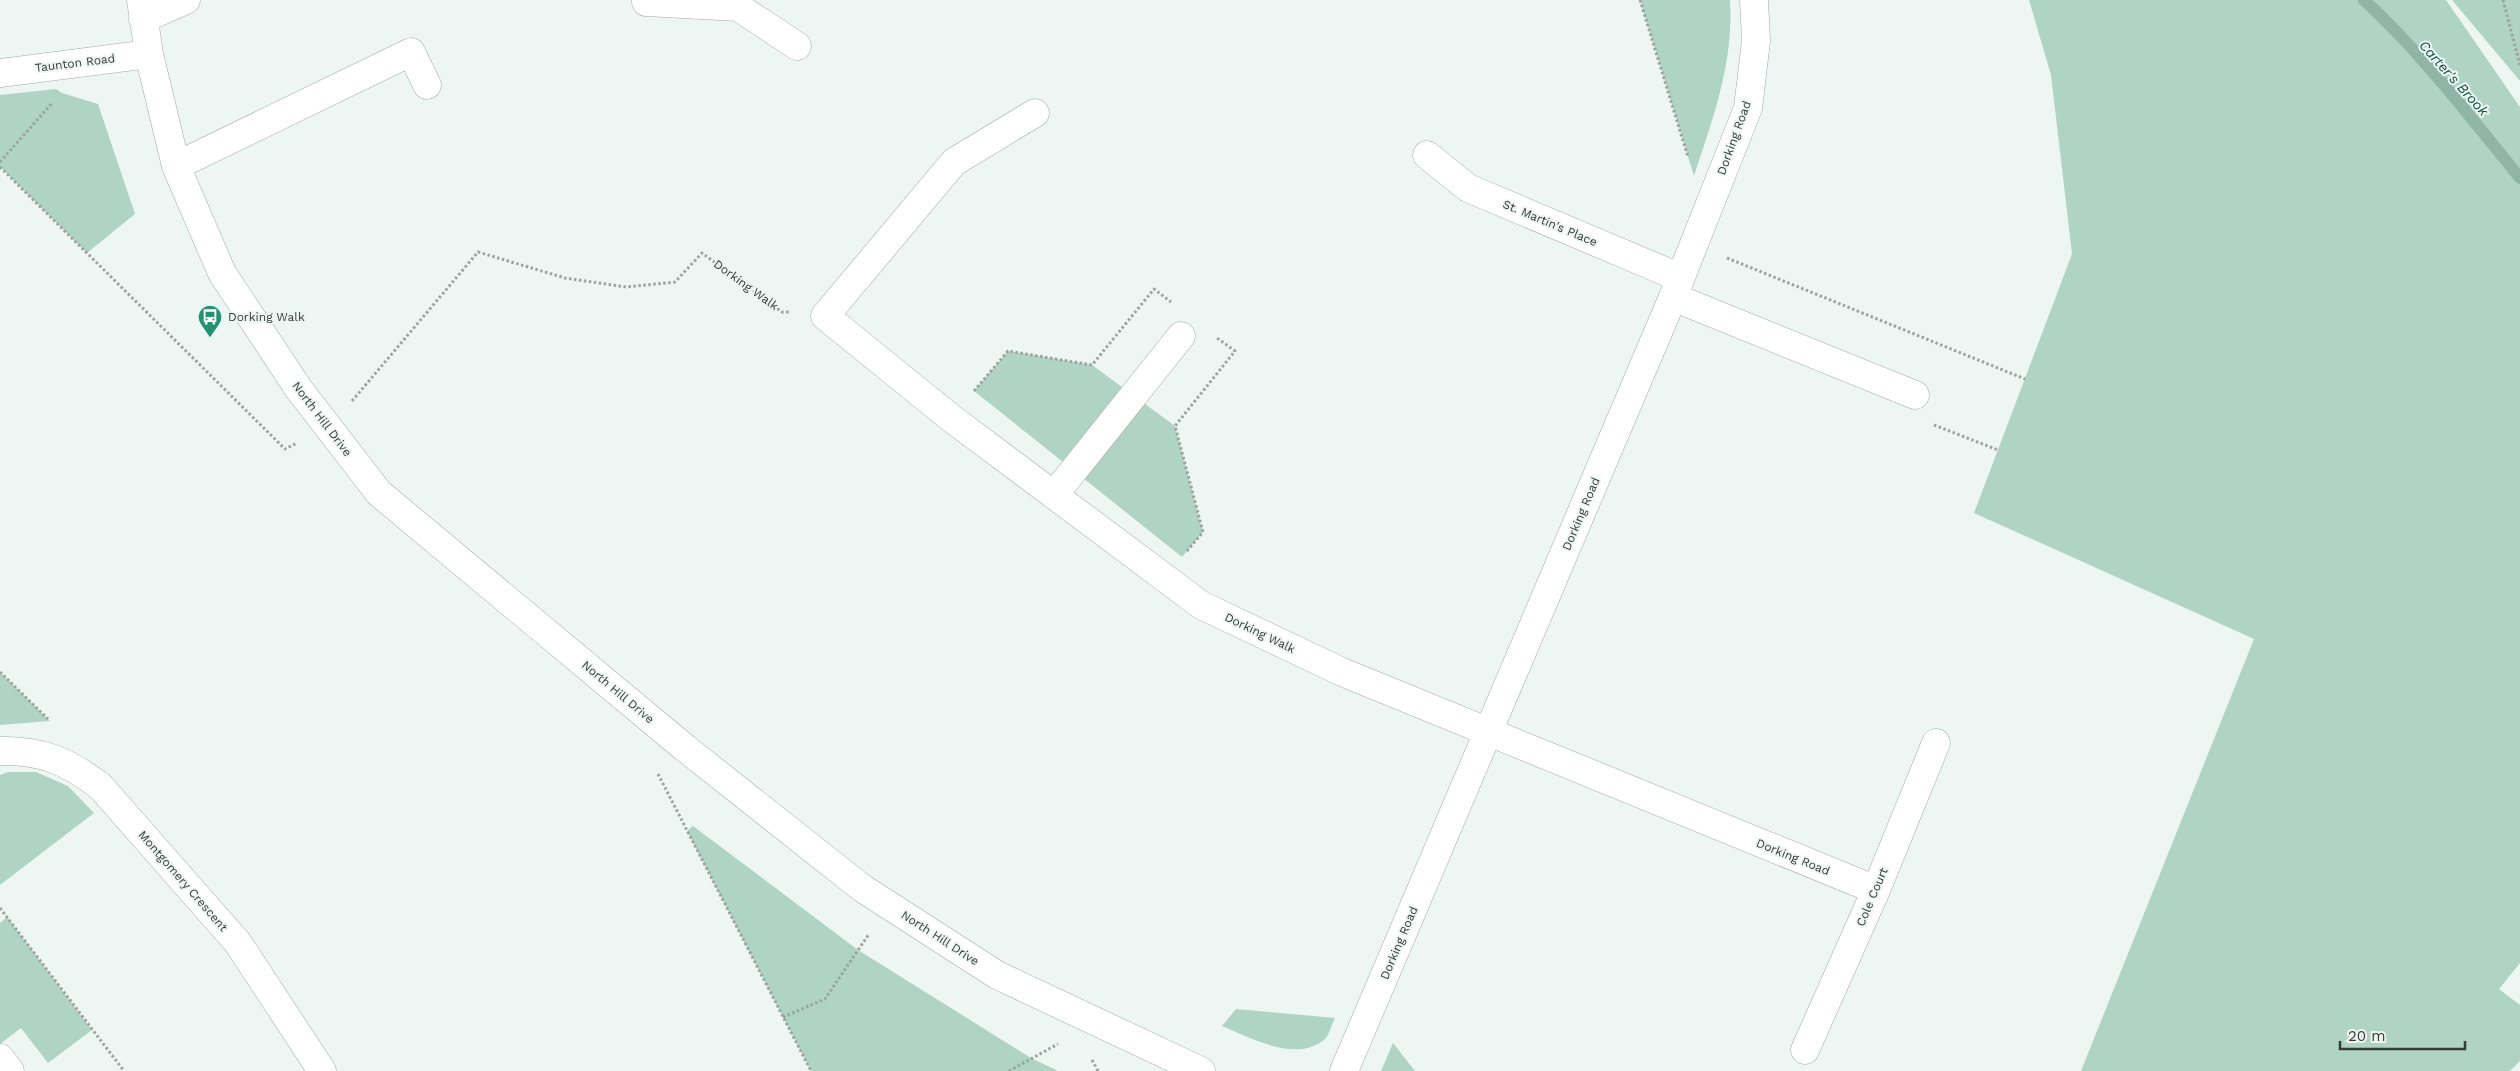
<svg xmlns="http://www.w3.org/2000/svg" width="2520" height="1071" viewBox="0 0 2520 1071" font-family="'Work Sans',sans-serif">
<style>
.green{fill:#afd4c5}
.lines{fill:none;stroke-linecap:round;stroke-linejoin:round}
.stream{stroke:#8fb5a6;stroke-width:12}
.minor-casing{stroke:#a2a9a6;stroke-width:29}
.path{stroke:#9da2a0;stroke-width:3;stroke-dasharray:2.5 2.5;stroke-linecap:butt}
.minor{stroke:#fff;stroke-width:28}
.labels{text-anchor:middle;stroke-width:4;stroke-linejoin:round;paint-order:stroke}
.street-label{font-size:12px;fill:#383b3a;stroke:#eef6f3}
.poi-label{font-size:12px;fill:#383b3a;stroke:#eef6f3;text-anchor:start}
.water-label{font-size:14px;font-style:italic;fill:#07543f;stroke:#eef6f3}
</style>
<rect width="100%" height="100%" fill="#eef6f3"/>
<!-- green -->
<path class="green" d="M1640,0h90c4,62 -17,118 -36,176z
M2029,0h417l74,107v856l-21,26 21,16v56l-10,10h-429l173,-432 -280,-126 98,-259 -21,-179z
M2452,0h68v81z
M56,89l6,4 36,11 37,110 -48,39 -87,-86v-72z
M1008,351l84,14 83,61 28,106 -21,25 -208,-166z
M0,672l50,49 -50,4z
M8,772h28l32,14 26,27 -94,72v-110z
M693,826l165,124 173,108 27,13h-247l-124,-240z
M7,917l85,113 -44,33 -27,-35 -21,16v-121z
M1236,1009l99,9c-3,6 -6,17 -10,21 -28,25 -76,-2 -103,-13z
M1393,1043l22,28h-34z"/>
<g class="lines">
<!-- stream -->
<path class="stream" d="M2364,0c57,52 107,118 156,178"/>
<defs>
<path id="minor" d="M141,0l8,54 27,112 46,107 76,115 81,105 306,255 177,140 135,87 204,96
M646,2l92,5 59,39
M143,19l43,-19
M0,73l149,-19
M1035,113l-81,49 -129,154 126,102 250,187 141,67 534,218
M1427,155l41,33 213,90
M176,166l235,-114 16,33
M1673,297l242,98
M1054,495l127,-159
M0,751c42,-1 67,10 100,35l138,157 84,128
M1805,1050l71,-160 60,-147
M0,1058l10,13
M1344,1071l329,-774 75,-189 8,-67 -2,-41"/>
</defs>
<!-- minor casing -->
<use href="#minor" class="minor-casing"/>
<!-- path -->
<path class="path" d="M1640,0l48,157
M2503,0l17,65
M0,162l53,-60
M0,167l285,282 12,-6
M1727,258l298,121
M974,391l34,-40 84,14 62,-76 17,13
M352,401l126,-149 87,26 61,9 49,-5 27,-29 80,59h8
M1934,425l64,25
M1187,551l16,-19 -28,-106 60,-75 -18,-13
M0,672l48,47
M658,774l153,297
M0,908l124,163
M783,1017l42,-18 44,-65
M1092,1060l6,11
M1009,1071l49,-27"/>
<!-- minor -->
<use href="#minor" class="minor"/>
</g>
<!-- icons -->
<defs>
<symbol id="bus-pin" viewBox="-11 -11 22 30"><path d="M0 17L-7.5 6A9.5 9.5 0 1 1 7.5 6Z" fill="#249171" stroke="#eef6f3"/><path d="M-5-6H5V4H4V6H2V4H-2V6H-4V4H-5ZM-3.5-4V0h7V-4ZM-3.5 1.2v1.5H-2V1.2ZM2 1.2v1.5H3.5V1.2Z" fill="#fff"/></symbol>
</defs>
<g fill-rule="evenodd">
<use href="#bus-pin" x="196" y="303" width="28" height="38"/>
</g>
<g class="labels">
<!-- street labels -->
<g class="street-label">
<text transform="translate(75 63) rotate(-7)" y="4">Taunton Road</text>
<text transform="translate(1734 138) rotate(-70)" y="4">Dorking Road</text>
<text transform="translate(1550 223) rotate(23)" y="4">St. Martin's Place</text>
<text transform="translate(746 285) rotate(36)" y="4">Dorking Walk</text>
<text transform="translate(322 419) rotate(53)" y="4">North Hill Drive</text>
<text transform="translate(1581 514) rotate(-67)" y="4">Dorking Road</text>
<text transform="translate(1260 633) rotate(26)" y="4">Dorking Walk</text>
<text transform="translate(618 692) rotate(40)" y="4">North Hill Drive</text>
<text transform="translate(1793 857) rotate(22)" y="4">Dorking Road</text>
<text transform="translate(183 881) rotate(49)" y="4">Montgomery Crescent</text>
<text transform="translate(1872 897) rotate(-67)" y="4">Cole Court</text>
<text transform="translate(940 938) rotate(33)" y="4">North Hill Drive</text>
<text transform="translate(1399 943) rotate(-67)" y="4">Dorking Road</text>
</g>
<!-- poi labels -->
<g class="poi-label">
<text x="228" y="321">Dorking Walk</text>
</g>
<!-- water labels -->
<g class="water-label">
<text transform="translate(2454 78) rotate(48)" y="5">Carter's Brook</text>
</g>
</g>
<!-- scale -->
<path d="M2340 1041v8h125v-8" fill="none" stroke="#383b3a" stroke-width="2.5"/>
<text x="2348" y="1041" font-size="15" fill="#383b3a" stroke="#eef6f3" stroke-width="4" paint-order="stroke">20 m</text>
</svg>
